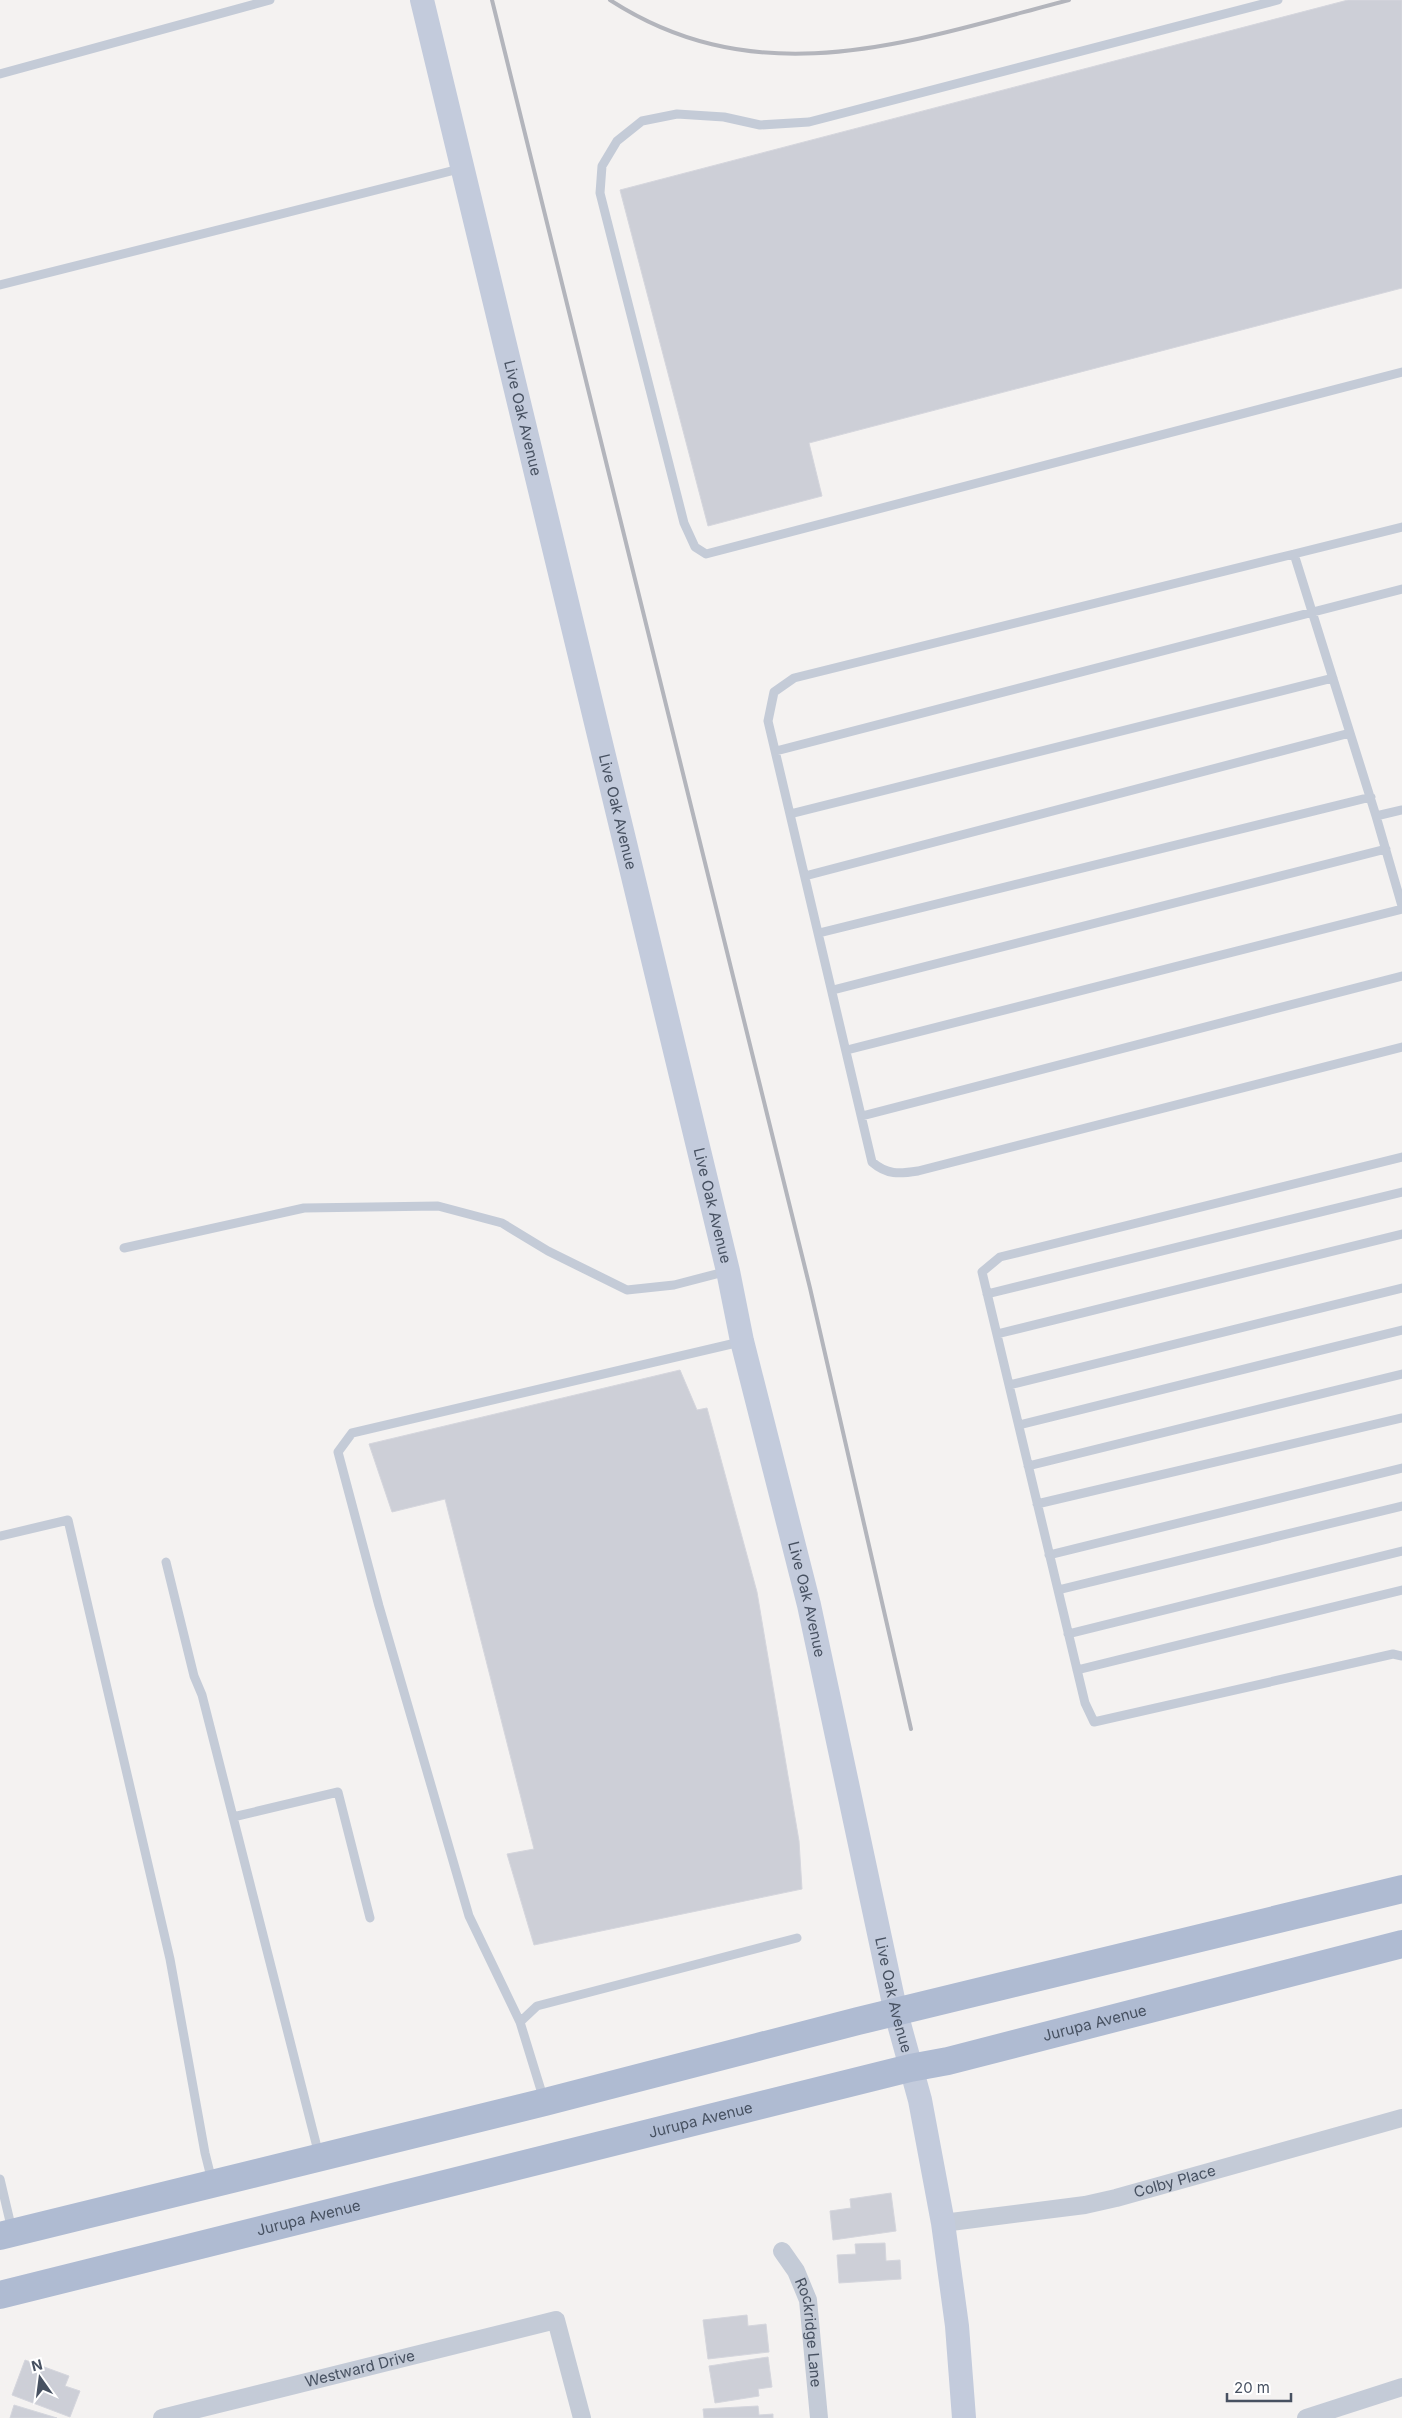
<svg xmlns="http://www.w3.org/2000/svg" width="1402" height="2418" viewBox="0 0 1402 2418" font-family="Inter,sans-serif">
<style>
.building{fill:#cdcfd7;stroke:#d5d6dd}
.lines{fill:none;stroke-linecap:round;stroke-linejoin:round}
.lane{stroke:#c4cbd7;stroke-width:9}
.street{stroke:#c4cbd7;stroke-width:18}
.secondary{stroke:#c3cbdc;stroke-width:24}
.primary{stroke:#afbbd2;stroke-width:28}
.rail{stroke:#b3b5bc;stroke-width:4}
.labels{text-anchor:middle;stroke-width:5;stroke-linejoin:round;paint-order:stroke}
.street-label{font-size:15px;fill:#475161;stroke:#fff}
</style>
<rect width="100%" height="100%" fill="#f4f2f1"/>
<!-- building -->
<path class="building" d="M1348,0h54v288l-593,155 13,53 -114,30 -88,-336z
M680,1370l17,40 10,-2 50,184 42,249 3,48 -268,56 -27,-91 27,-5 -89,-350 -53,13 -23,-68z
M891,2193l5,38 -63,9 -3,-29 21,-3 -1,-9z
M885,2243l1,18 14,-1 1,19 -62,4 -2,-28 19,-1 -1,-10z
M747,2315l1,11 18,-2 3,28 -61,7 -5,-39z
M768,2357l4,30 -14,2 1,7 -44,7 -6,-37z
M25,2360l44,16 -4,10 15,5 -10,26 -58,-22z
M14,2405l43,13h-47z
M758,2406l1,9 14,-1v4h-69l-1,-9z"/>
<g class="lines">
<!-- lane -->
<path class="lane" d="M1278,0l-469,122 -49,3 -36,-8 -47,-3 -35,7 -25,20 -15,25 -2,27 84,330 11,24 11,7 696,-182
M0,74l270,-74
M0,285l463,-117
M1402,527l-108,27 82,262 26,90
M1294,554l-500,124 -20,14 -6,29 104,441c15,13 27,12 46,9l484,-124
M776,751l626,-162
M790,814l543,-136
M1376,816l26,-6
M805,876l545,-143
M819,933l552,-136
M833,990l553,-141
M847,1050l555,-141
M862,1116l540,-140
M1402,1157l-402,100 -18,15 103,431 9,19 299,-68 9,2
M124,1248l180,-40 134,-2 64,17 46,28 79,39 47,-5 54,-14
M987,1294l415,-102
M997,1334l405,-100
M1009,1385l393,-97
M1019,1425l383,-95
M1028,1466l374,-92
M1037,1504l365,-86
M0,1536l68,-16 102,439 35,194 7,28
M1049,1555l353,-87
M166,1562l28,114 8,19 117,460
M1058,1590l344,-84
M1068,1634l334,-83
M1077,1670l325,-80
M233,1817l105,-25 32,126
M520,2022l-51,-106 -90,-310 -41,-154 14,-19 388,-91
M544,2100l-24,-78 17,-16 260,-68
M0,2179l12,51"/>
<!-- street -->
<g class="street">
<path id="s1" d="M943,2223l142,-18 31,-7 286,-80"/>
<path id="s2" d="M782,2251l14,20 12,29 11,118"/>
<path id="s3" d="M162,2418l394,-98 26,98"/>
<path d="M1306,2418l96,-31"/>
</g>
<!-- secondary -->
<path class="secondary" id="s4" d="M422,0l306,1271 14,70 67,264 87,408 24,87 23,123 14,103 7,92"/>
<!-- primary -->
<g class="primary">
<path d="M0,2236l545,-134 313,-81 544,-132"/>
<path id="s5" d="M0,2295l910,-227 38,-7 454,-117"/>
</g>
<!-- rail -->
<path class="rail" d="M492,0l318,1288 101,441
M610,0c150,97 302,41 459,0"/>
</g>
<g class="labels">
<!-- street labels -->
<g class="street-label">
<text dy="5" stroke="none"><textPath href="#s4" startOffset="430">Live Oak Avenue</textPath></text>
<text dy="5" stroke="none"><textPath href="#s4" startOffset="835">Live Oak Avenue</textPath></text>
<text dy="5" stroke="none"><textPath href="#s4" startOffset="1240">Live Oak Avenue</textPath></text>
<text dy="5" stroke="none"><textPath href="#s4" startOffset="1645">Live Oak Avenue</textPath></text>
<text dy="5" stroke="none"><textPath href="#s4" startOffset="2050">Live Oak Avenue</textPath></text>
<text dy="5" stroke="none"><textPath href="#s5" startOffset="1128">Jurupa Avenue</textPath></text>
<text dy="5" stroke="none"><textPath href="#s5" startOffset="722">Jurupa Avenue</textPath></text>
<text dy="5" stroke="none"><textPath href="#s1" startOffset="236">Colby Place</textPath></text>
<text dy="5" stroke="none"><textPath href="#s5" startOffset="318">Jurupa Avenue</textPath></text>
<text dy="5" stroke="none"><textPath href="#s2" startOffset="88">Rockridge Lane</textPath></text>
<text dy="5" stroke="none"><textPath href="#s3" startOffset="204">Westward Drive</textPath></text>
</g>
</g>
<!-- north arrow -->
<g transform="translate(40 2378) rotate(346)" stroke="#ffffff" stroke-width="4" paint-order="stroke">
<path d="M0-4L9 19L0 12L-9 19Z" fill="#475161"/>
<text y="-8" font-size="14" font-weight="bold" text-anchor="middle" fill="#475161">N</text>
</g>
<!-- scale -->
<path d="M1227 2393v8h64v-8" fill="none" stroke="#475161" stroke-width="2.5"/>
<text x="1234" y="2393" font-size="15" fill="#475161" stroke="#ffffff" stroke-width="4" paint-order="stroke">20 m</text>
</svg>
